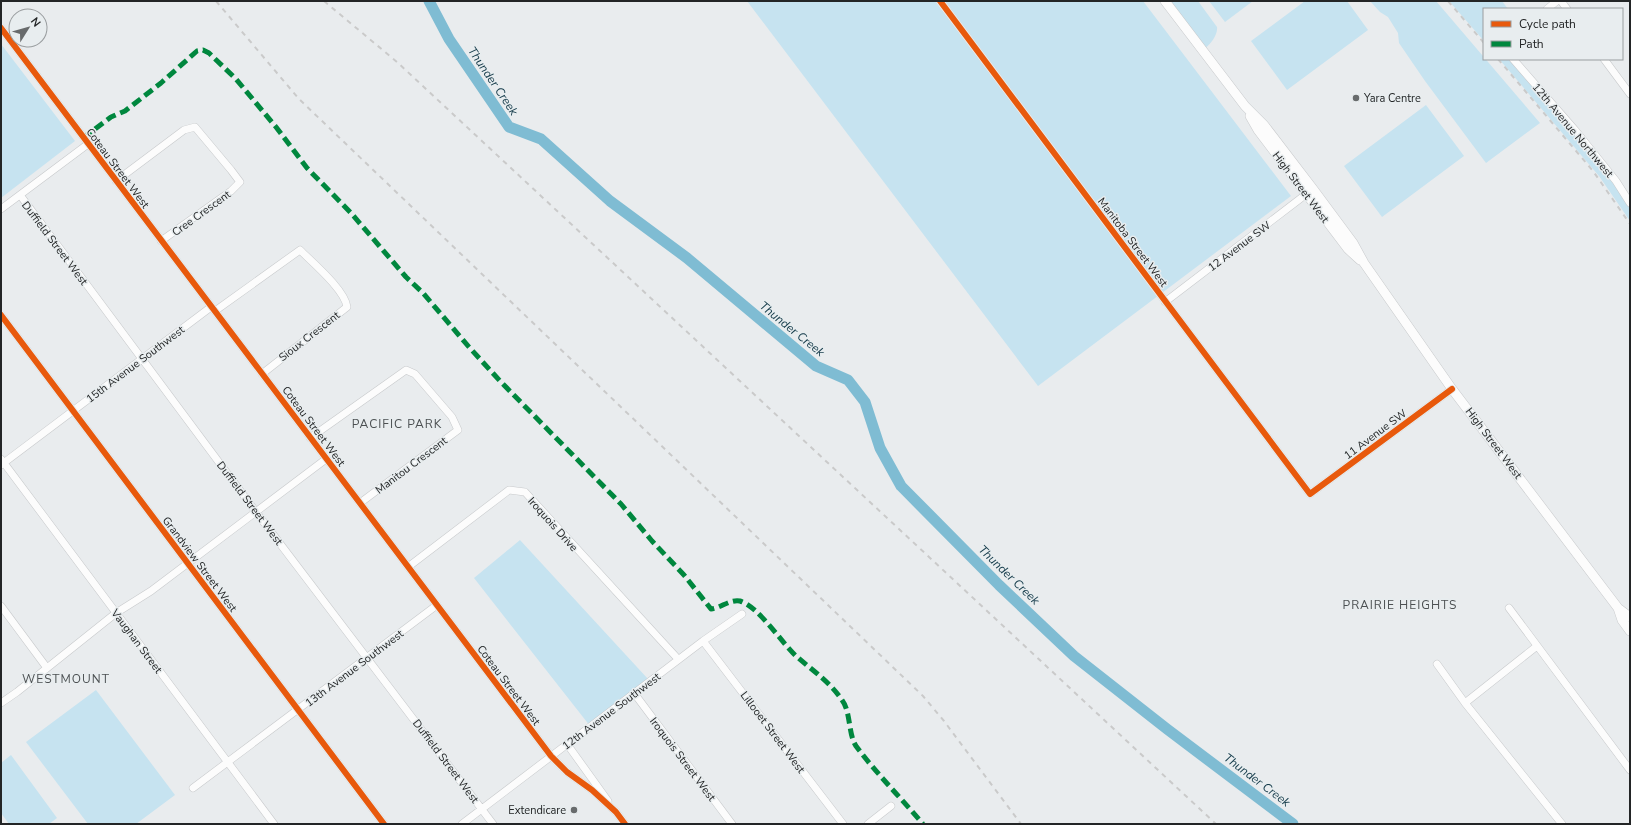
<svg xmlns="http://www.w3.org/2000/svg" width="1631" height="825" viewBox="0 0 1631 825" font-family="'Nunito Sans',sans-serif">
<style>
.green{fill:#c6e3f0}
.lines{fill:none;stroke-linecap:round;stroke-linejoin:round}
.river{stroke:#7fbcd3;stroke-width:11}
.minor-casing{stroke:#c7c9cb;stroke-width:8}
.major-casing{stroke:#c7c9cb;stroke-width:10}
.minor{stroke:#fcfcfc;stroke-width:7}
.major{stroke:#fcfcfc;stroke-width:9}
.rail{stroke:#cacaca;stroke-width:2;stroke-dasharray:5 5;stroke-linecap:butt}
.quiet{stroke:#00873e;stroke-width:5;stroke-dasharray:10 5;stroke-linecap:butt}
.cycleway-casing{stroke:#e8edef;stroke-width:8}
.cycleway{stroke:#e8590c;stroke-width:6}
.poi-dot{fill:#686b6c;stroke:#e8edef;stroke-width:1.5}
.labels{text-anchor:middle;stroke-width:3;stroke-linejoin:round;paint-order:stroke}
.poi-label{font-size:11px;fill:#232526;stroke:#e8edef;text-anchor:start}
.street-label{font-size:11px;fill:#232526;stroke:#e8edef}
.water-label{font-size:12px;font-style:italic;fill:#143a49;stroke:#e8edef}
.neighbourhood-label{font-size:12px;letter-spacing:1px;fill:#4c5052;stroke:#e8edef}
</style>
<rect width="100%" height="100%" fill="#e9ecee"/>
<!-- green -->
<path class="green" d="M747,1h396l148,195 -253,190z
M1166,1h32l19,26c1,7 -6,17 -12,21z
M1209,1h44l-28,21z
M1305,1h42l21,29 -81,60 -36,-49z
M1370,1h66l104,122 -54,40 -61,-82 -26,-38 -1,-10 -10,-16 -8,-5z
M1449,1h53l6,8h-24v32z
M1,44l74,97 -74,57z
M1499,59h14l117,144v18l-31,-45z
M1426,105l38,51 -82,61 -38,-51z
M520,540l128,139 -58,47 -116,-148z
M96,690l79,105 -39,29h-48l-62,-82z
M11,755l46,63 -8,6h-40l-8,-11v-50z"/>
<g class="lines">
<!-- river -->
<path class="river" d="M429,1l20,38 60,88 32,12 69,62 77,57 129,108 32,14 17,22 15,46 21,38 98,99 75,71 93,73 126,95"/>
<defs>
<path id="minor" d="M940,1l370,493 142,-105
M1561,1l6,8
M1547,9l10,-8
M1,28l550,728 16,16 25,18 24,22 9,12
M1513,59l62,71 41,51 14,22
M1604,59l26,35
M116,181l68,-51 11,-3 36,43 9,12 -9,9 -70,50
M20,195l236,317 237,312
M1,209l87,-65
M1165,302l144,-110
M215,311l85,-61c13,13 45,40 47,57l-85,67
M1,315l383,509
M310,438l96,-68 9,4 37,43 6,13 -98,73
M1,459l273,365
M1,465l210,-158
M408,567l101,-77 16,2 153,167
M1,606l46,62
M1509,608l121,162
M703,641l140,183
M1437,664l28,39 97,121
M634,693l98,131
M1,703l16,-11 99,-79 35,-22 175,-132
M1465,703l72,-57
M567,744l41,57
M193,788l244,-183
M462,824l241,-183 39,-27
M868,824l23,-18"/>
<path id="major" d="M1165,1l80,105 19,19 49,64 40,54 11,20 88,126 166,219 12,9
M1250,116l8,14 90,119 12,11
M1618,608l4,12 8,11"/>
</defs>
<!-- minor casing -->
<use href="#minor" class="minor-casing"/>
<!-- major casing -->
<use href="#major" class="major-casing"/>
<!-- minor -->
<use href="#minor" class="minor"/>
<!-- major -->
<use href="#major" class="major"/>
<!-- rail -->
<path class="rail" d="M216,1l83,98 624,597 21,25 77,103
M324,1l73,61 819,762
M1448,1l36,42
M1498,59l95,112 37,53"/>
<!-- quiet -->
<path class="quiet" d="M83,138l28,-21 14,-6 36,-28 36,-32 6,-1 6,3 27,26 40,48 31,41 44,45 55,64 17,16 46,54 31,34 121,123 31,37 32,34 27,34c10,-1 19,-10 29,-8 19,6 41,41 56,55 16,14 34,26 46,44 9,12 6,34 14,46 20,27 45,52 67,78"/>
<defs>
<path id="cycleway" d="M940,1l370,493 142,-105
M1,28l550,728 16,16 25,18 24,22 9,12
M1,315l383,509"/>
</defs>
<!-- cycleway casing -->
<use href="#cycleway" class="cycleway-casing"/>
<!-- cycleway -->
<use href="#cycleway" class="cycleway"/>
</g>
<!-- markers -->
<g class="poi-dot">
<circle cx="1356" cy="98" r="4"/>
<circle cx="574" cy="810" r="4"/>
</g>
<g class="labels">
<!-- poi labels -->
<g class="poi-label">
<text x="1364" y="102">Yara Centre</text>
<text x="566" y="814" text-anchor="end">Extendicare</text>
</g>
<!-- street labels -->
<g class="street-label">
<text transform="translate(1573 130) rotate(50)" y="4">12th Avenue Northwest</text>
<text transform="translate(118 168) rotate(53)" y="4">Coteau Street West</text>
<text transform="translate(1301 187) rotate(53)" y="4">High Street West</text>
<text transform="translate(201 213) rotate(-36)" y="4">Cree Crescent</text>
<text transform="translate(1133 242) rotate(53)" y="4">Manitoba Street West</text>
<text transform="translate(55 243) rotate(53)" y="4">Duffield Street West</text>
<text transform="translate(1239 246) rotate(-37)" y="4">12 Avenue SW</text>
<text transform="translate(309 336) rotate(-38)" y="4">Sioux Crescent</text>
<text transform="translate(135 364) rotate(-37)" y="4">15th Avenue Southwest</text>
<text transform="translate(314 426) rotate(53)" y="4">Coteau Street West</text>
<text transform="translate(1375 434) rotate(-37)" y="4">11 Avenue SW</text>
<text transform="translate(1494 443) rotate(53)" y="4">High Street West</text>
<text transform="translate(411 465) rotate(-37)" y="4">Manitou Crescent</text>
<text transform="translate(250 503) rotate(53)" y="4">Duffield Street West</text>
<text transform="translate(553 524) rotate(48)" y="4">Iroquois Drive</text>
<text transform="translate(200 564) rotate(53)" y="4">Grandview Street West</text>
<text transform="translate(137 641) rotate(53)" y="4">Vaughan Street</text>
<text transform="translate(354 668) rotate(-37)" y="4">13th Avenue Southwest</text>
<text transform="translate(509 685) rotate(53)" y="4">Coteau Street West</text>
<text transform="translate(611 711) rotate(-37)" y="4">12th Avenue Southwest</text>
<text transform="translate(773 732) rotate(53)" y="4">Lillooet Street West</text>
<text transform="translate(683 759) rotate(53)" y="4">Iroquois Street West</text>
<text transform="translate(446 761) rotate(53)" y="4">Duffield Street West</text>
</g>
<!-- water labels -->
<g class="water-label">
<text transform="translate(493 81) rotate(56)" y="4">Thunder Creek</text>
<text transform="translate(792 329) rotate(39)" y="4">Thunder Creek</text>
<text transform="translate(1009 575) rotate(44)" y="4">Thunder Creek</text>
<text transform="translate(1257 780) rotate(37)" y="4">Thunder Creek</text>
</g>
<!-- neighbourhood labels -->
<g class="neighbourhood-label">
<text x="397" y="428">PACIFIC PARK</text>
<text x="1400" y="609">PRAIRIE HEIGHTS</text>
<text x="66" y="683">WESTMOUNT</text>
</g>
</g>
<!-- border -->
<rect width="1631" height="825" fill="none" stroke="#232526" stroke-width="4"/>
<!-- legend -->
<rect x="1483" y="8" width="140" height="52" fill="#e8edef" stroke="#999d9f"/>
<rect x="1491" y="21" width="20" height="6" fill="#e8590c" stroke="#999d9f"/>
<text x="1519" y="28" font-size="12" fill="#232526">Cycle path</text>
<rect x="1491" y="41" width="20" height="6" fill="#00873e" stroke="#999d9f"/>
<text x="1519" y="48" font-size="12" fill="#232526">Path</text>
<!-- north arrow -->
<g transform="translate(28 28) rotate(53)"><circle r="19" fill="#e8edef" stroke="#999d9f"/>
<path d="M0-3L7 15L0 10L-7 15Z" fill="#686b6c"/>
<text y="-6" font-size="11" font-weight="bold" text-anchor="middle" fill="#232526">N</text>
</g>
</svg>
